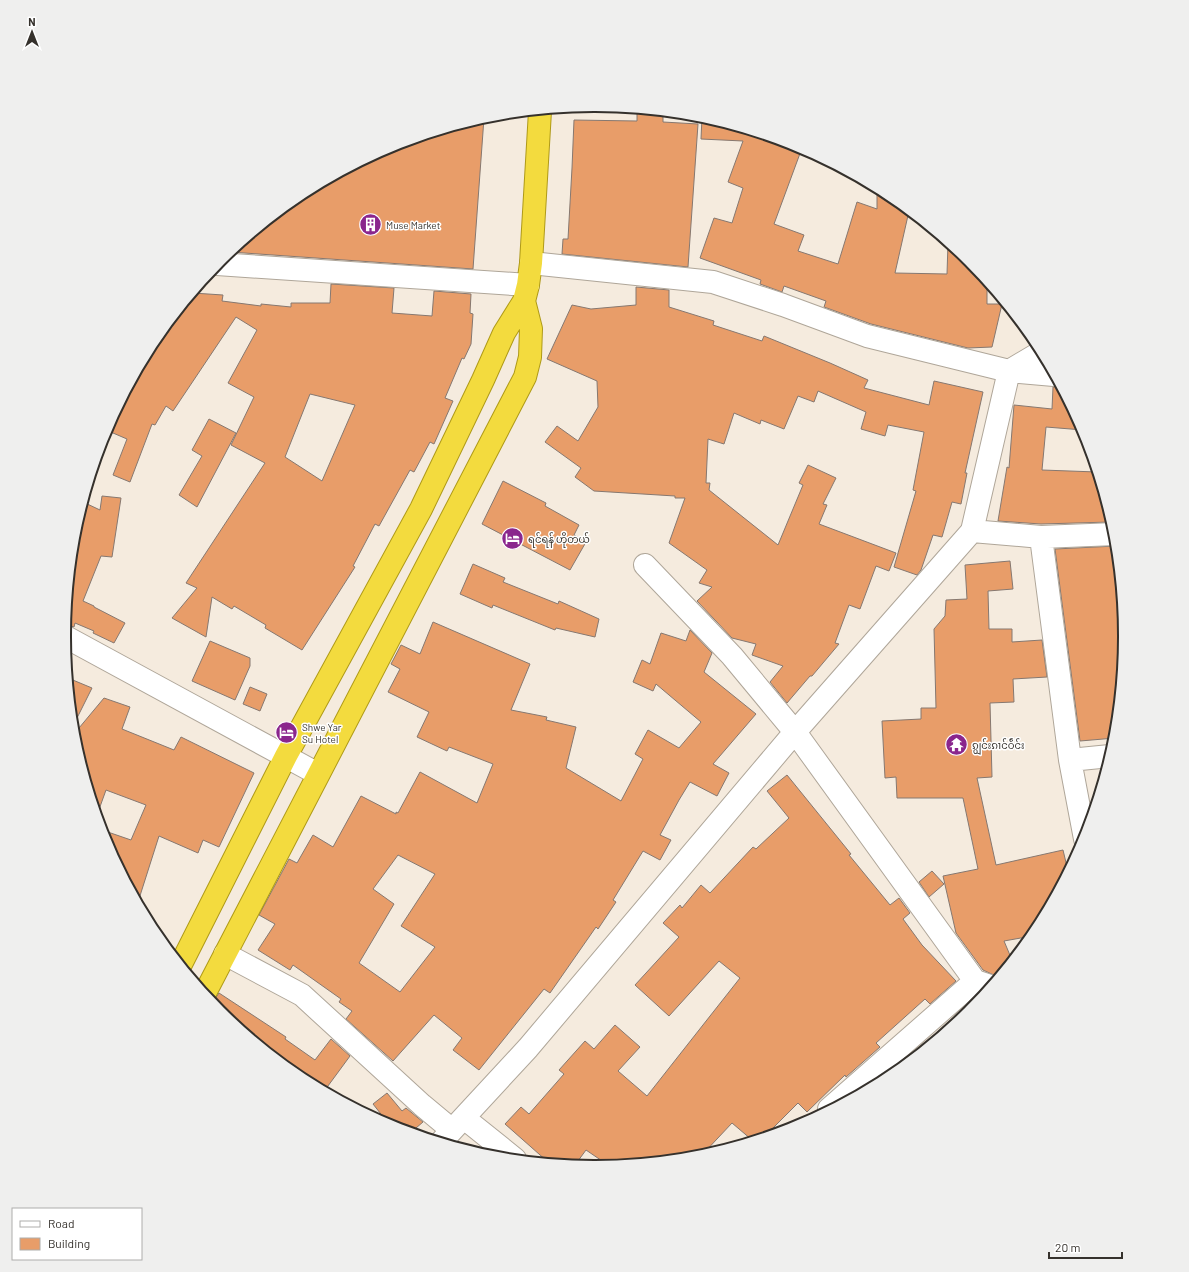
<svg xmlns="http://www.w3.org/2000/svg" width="1189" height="1272" viewBox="0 0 1189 1272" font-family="Barlow,'Noto Sans Myanmar',sans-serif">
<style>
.building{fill:#e89d69;stroke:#867870;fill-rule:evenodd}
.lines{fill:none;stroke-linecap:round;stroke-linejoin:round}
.minor-casing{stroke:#afa699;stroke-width:24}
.trunk-casing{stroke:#af9a18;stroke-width:24}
.minor{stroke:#fff;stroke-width:22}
.trunk{stroke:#f3db3e;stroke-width:22}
.labels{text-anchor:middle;stroke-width:3;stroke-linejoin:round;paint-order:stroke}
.poi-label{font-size:10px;fill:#35312c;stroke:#fff;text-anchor:start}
.rim{fill:none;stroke:#35312c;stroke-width:2}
</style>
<rect width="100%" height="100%" fill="#f5ebde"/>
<!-- building -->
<path class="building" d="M637,110l26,2v10l35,2 -10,143 -126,-13 1,-15h5l4,-71 2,-48 63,1z
M702,117l100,31 -28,76 30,11 -6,16 40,13 19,-62 20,7v-20l12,6 20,16 -14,62 52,1 1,-31 22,18 17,21v22h15l-10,43 -24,1 -97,-24 -47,-17 2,-6 -42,-15 -2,6 -22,-8 1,-4 -61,-22 14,-40 18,5 11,-35 -15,-6 15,-41 -42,-2z
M484,118l-11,151 -243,-17 70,-57 92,-49z
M331,284l63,4 -2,25 40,3 2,-25 37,3 -1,19 3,1 -2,30 -7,15 -2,-1 -17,40 8,3 -19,43 -4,-2 -16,30 -4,-2 -31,56 -4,-2 -22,42 2,1 -53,83 -37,-22 1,-3 -32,-19 -2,3 -20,-12 -6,40 -34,-19 25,-30 -11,-5 79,-120 -34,-18 23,-48 -26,-14 29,-53 -21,-13 -63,94 -7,-5 -11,19 -3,-1 -22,58 -17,-7 14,-36 -21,-9 48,-89 39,-48 30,2 -1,6 39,5v-2l30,3v-4h39zM310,394l45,11 -33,76 -37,-24z
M636,287l33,3v17l45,14 -1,4 49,16 2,-5 66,27 38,17 -4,8 65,17 5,-24 49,11 -18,81h2l-6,31 -9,-2 -10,35 -9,-2 -12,35 -4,5 -23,-8 22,-76 -3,-1 11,-58 -36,-7 -3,11 -24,-7 5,-17 -48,-21 -4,11 -16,-6 -14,33 -23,-9 -1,4 -26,-11 -10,31 -16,-5 -2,44h4l-1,7 69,55 25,-60 -4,-2 9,-18 28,13 -13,26 4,1 -8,19 77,29 -7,18 -13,-5 -16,43 -11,-4 -14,38 4,1 -27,32h-2l-23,27 -17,-21 13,-16 -31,-11 4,-11 -24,-6 -35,-37 15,-14 -13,-4 8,-13 -38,-27 16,-45h-10v-2l-81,-5 -19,-14 6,-9 -36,-26 12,-16 21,15 20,-34 -1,-26 -50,-22 25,-54 19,4 45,-4z
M1060,386l23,44 -37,-3 -4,43 55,2 14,50 -70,2 -43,-3 9,-54 2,1 5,-63 38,4 1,-22z
M209,419l27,14 -39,74 -18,-12 23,-39 -10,-6z
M503,481l43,22 -1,3 34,19 -5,10 12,7 -16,28 -88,-46z
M102,496l19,2 -9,59 -11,-1 -18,45 11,5v1l31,16 -11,20 -21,-10 1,-2 -19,-8 -1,4 -9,-3 9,-92 9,-30 17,8z
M1116,546l9,91 -10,101 -35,3 -25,-192z
M1010,561l3,28 -25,2 1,38h23v13l30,-2 5,37 -34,2 1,23 -24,1 2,74 -15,1 19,87 67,-15 5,21 -33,60 -3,5 -28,5 8,19 -14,17 -15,-7 -27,-37 -13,-57 35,-7 -15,-71h-66l-1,-21 -11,1 -3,-57 39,-2v-11h15l-2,-79 11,-13 1,-16 21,-1 -2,-34z
M473,564l32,14 -2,4 55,22 1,-3 40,18 -4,18 -39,-9 -1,2 -62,-25 -1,3 -32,-14z
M433,622l97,42 -19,46 36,7 -1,3 30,7 -10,41 55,33 22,-42 -8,-5 13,-24 31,18 22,-26 -45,-38 -3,7 -20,-9 9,-22 8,4 11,-31 25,8 4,-11 22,23 -8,19 52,42 -43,50 16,9 -12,23 -27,-14 -11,18 -19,35 11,5 -11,20 -17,-9 -30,49 3,2 -18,27 -2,-2 -46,66 -6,-4 -65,81 -26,-20 9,-12 -28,-23 -41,46 -47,-42 6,-8 -13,-9 2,-3 -48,-34 -3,5 -32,-20 17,-26 -16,-9 30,-56 8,4 16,-28 20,12 28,-51 35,18v-2l2,1 22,-41 57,31 16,-39 -44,-17 -2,4 -30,-14 12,-25 -41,-20 12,-23 -9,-5 10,-19 19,9zM398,855l37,19 -34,52 34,21 -35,45 -41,-29 35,-59 -21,-15z
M210,641l40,17v8l-15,34 -43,-19z
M68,678l24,10 -19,38z
M250,687l17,7 -7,17 -17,-7z
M104,698l26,9 -8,22 52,21 7,-13 73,36 -35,74 -16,-7 -5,13 -39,-17 -21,66 -34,-63 -2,-9 29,10 15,-35 -40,-15 -9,25 -23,-76v-5z
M787,775l64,79 -2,1 41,50 9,-7 11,15 -7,6 19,26 34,36 -26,23 -5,-5 -49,44 4,4 -34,30 -1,-2 -38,37 -9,-9 -33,33 -13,4 -20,-17 -30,32 -4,1 -90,9 -22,-15 -11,15 -27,-3 -43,-38 16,-17 8,7 35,-40 -5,-4 26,-29 9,8 21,-24 25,22 -22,24 29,25 93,-118 -21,-17 -50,55 -34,-31 44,-48 -16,-14 17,-18 2,3 19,-23 9,8 43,-46 3,2 33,-31 -22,-27z
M932,871l12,13 -15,13 -10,-15z
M219,993l67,44 -1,2 30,21 16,-21 19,17 -25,34 -25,-13 -81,-66 -7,-8z
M387,1093l15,18 4,-3 17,14 -7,6 7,8 -35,-12v-1l-15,-19z"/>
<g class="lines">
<defs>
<path id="minor" d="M531,263l182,19 70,23 84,31 142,35 45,4
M217,264l311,21
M972,531l69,6 74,-3
M1041,537l29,223 15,79
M645,565l87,91 63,76 180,249 15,5
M64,636l254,138
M1070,760l40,-4
M225,954l77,41 120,110 30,25
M829,1109l146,-128
M464,1118l51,41
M442,1141l86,-93 267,-316 177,-201 37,-160 32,-19"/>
<path id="trunk" d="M181,964l105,-208 135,-247 62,-129 21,-47 20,-32 4,-16 3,-22 9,-152
M205,993l320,-616 5,-20 1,-28 -7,-28"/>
</defs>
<!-- minor casing -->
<use href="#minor" class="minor-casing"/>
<!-- trunk casing -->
<use href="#trunk" class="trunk-casing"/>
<!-- minor -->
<use href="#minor" class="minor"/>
<!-- trunk -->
<use href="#trunk" class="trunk"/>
</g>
<!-- icons -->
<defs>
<symbol id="building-disc" viewBox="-11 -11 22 22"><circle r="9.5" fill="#8a268d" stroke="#fff"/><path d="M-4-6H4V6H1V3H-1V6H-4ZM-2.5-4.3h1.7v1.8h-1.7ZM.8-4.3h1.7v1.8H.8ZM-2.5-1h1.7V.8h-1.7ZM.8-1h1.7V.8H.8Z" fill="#fff"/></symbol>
<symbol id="hotel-disc" viewBox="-11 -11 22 22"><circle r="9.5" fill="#8a268d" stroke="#fff"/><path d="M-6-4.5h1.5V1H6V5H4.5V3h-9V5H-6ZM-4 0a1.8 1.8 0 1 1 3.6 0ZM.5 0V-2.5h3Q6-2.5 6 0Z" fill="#fff"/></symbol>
<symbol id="temple-disc" viewBox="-11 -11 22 22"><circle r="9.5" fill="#8a268d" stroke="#fff"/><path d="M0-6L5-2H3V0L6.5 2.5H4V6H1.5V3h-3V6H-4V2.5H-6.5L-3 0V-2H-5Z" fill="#fff"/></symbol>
</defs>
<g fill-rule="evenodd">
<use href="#building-disc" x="358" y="212" width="25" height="25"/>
<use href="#hotel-disc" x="500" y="526" width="25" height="25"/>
<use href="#hotel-disc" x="274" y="720" width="25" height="25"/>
<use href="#temple-disc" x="944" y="732" width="25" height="25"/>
</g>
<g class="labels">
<!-- poi labels -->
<g class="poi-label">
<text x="386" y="229">Muse Market</text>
<text x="528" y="543">ရင်ရန် ဟိုတယ်</text>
<text x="302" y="731">Shwe Yar<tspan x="302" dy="12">Su Hotel</tspan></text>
<text x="972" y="749">ၵျွင်းၵၢင်ဝဵင်း</text>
</g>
</g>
<!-- crop -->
<path d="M0 0H1189V1272H0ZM594 112H595A523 523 0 0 1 1118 635V637A523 523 0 0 1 595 1160H594A523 523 0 0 1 71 637V635A523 523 0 0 1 594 112Z" fill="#efefee" fill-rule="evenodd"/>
<path class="rim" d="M594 112H595A523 523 0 0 1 1118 635V637A523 523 0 0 1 595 1160H594A523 523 0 0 1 71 637V635A523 523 0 0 1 594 112Z"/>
<!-- legend -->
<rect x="12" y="1208" width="130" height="52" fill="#ffffff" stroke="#aeadab"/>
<rect x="20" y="1221" width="20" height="6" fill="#ffffff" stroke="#aeadab"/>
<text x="48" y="1228" font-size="12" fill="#35312c">Road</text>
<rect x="20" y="1238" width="20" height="12" fill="#e89d69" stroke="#aeadab"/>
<text x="48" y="1248" font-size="12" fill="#35312c">Building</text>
<!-- north arrow -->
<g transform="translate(32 32)" stroke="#ffffff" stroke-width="3" paint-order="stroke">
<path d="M0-3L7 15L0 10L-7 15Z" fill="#35312c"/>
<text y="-6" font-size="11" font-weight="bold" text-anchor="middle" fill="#35312c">N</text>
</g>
<!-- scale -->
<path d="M1049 1252v6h73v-6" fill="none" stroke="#35312c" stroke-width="2"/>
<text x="1055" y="1252" font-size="12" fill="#35312c" stroke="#ffffff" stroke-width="3" paint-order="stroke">20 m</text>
</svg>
